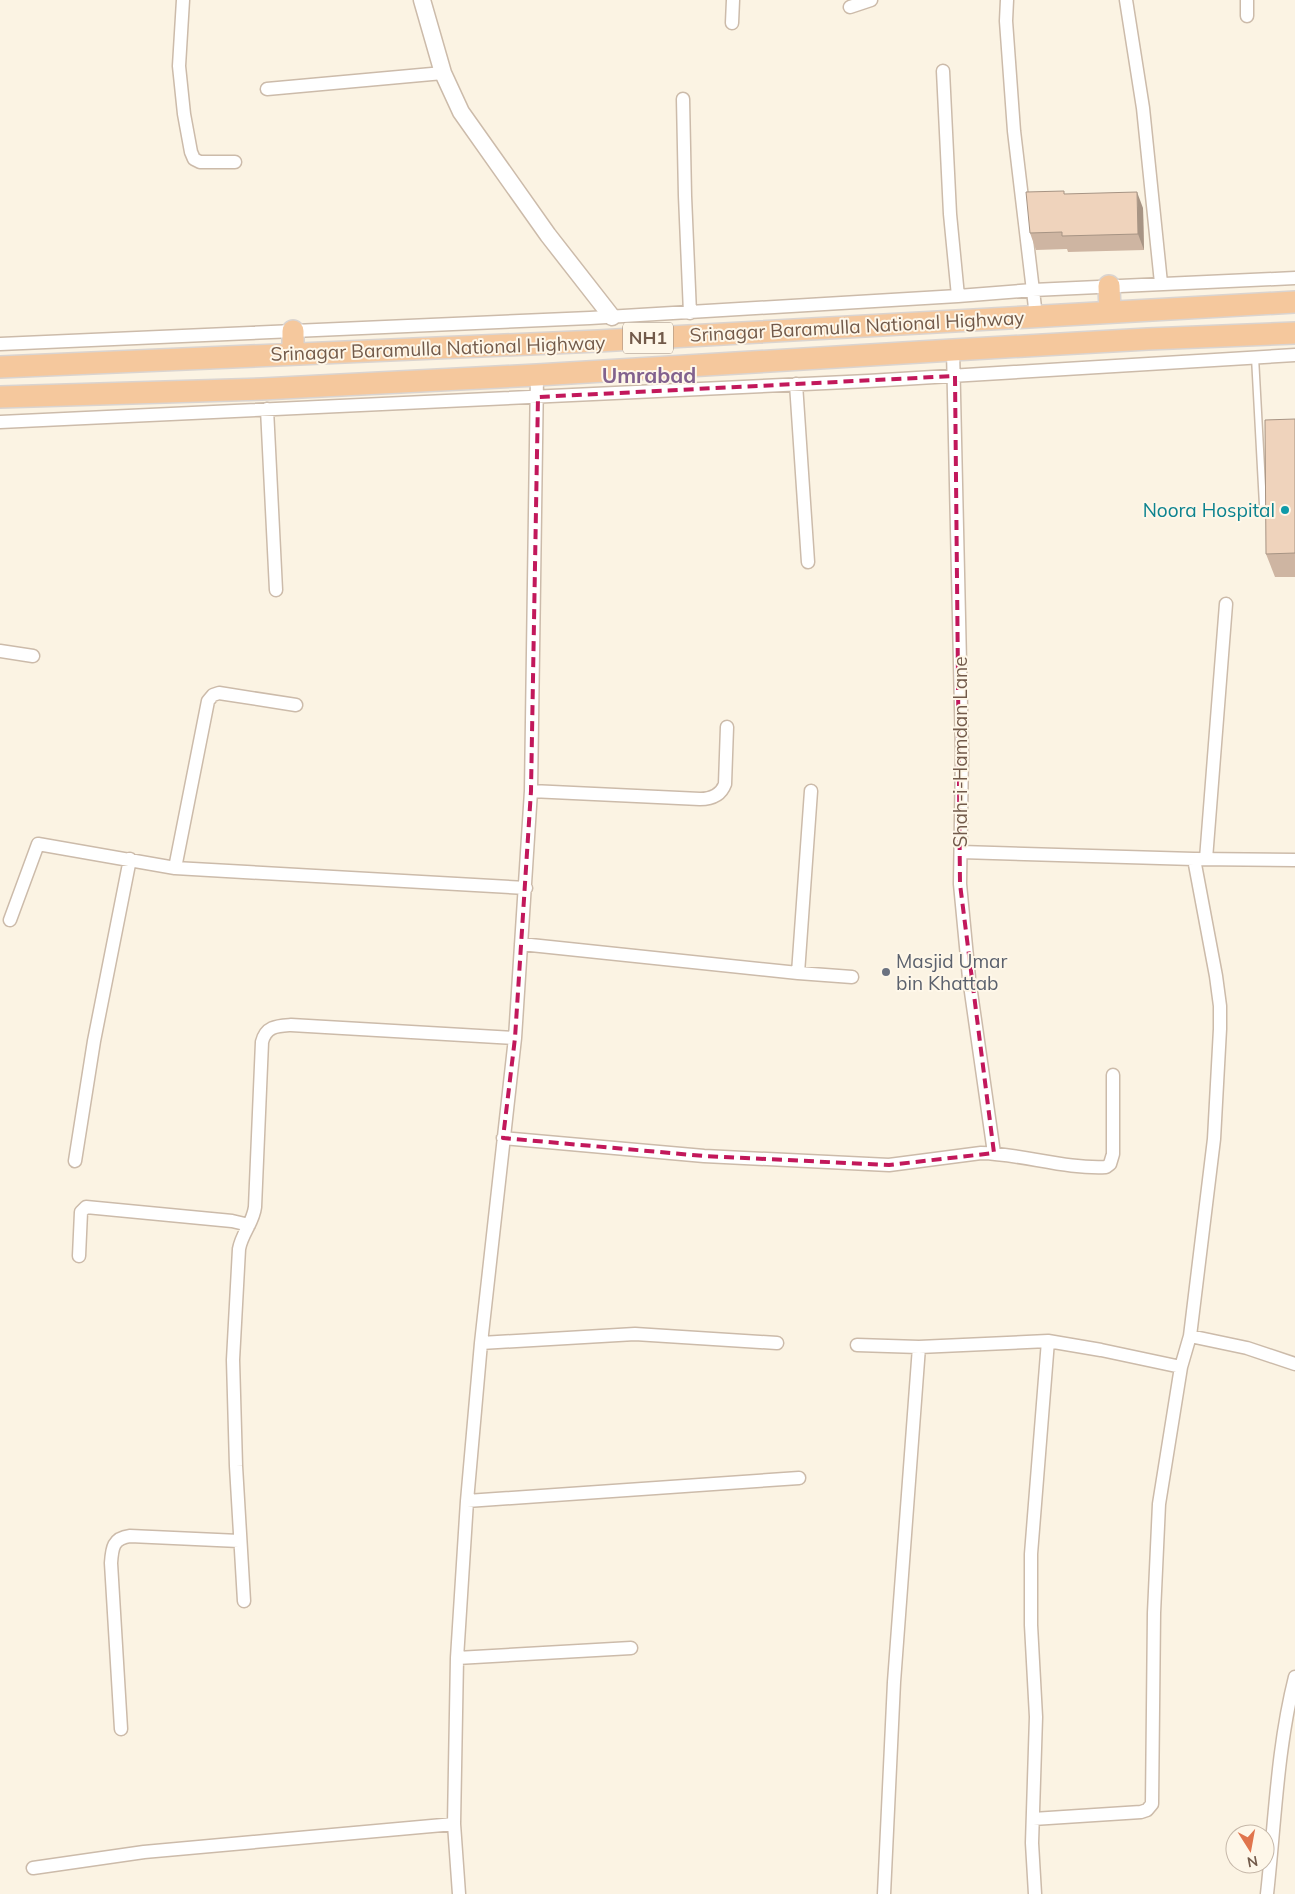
<svg xmlns="http://www.w3.org/2000/svg" width="1295" height="1894" viewBox="0 0 1295 1894" font-family="Mulish,sans-serif">
<style>
.lines{fill:none;stroke-linecap:round;stroke-linejoin:round}
.service-casing{stroke:#cba;stroke-width:9}
.minor-casing{stroke:#cba;stroke-width:15}
.tertiary-casing{stroke:#cba;stroke-width:19}
.trunk-casing{stroke:#dad4d0;stroke-width:24}
.service{stroke:#fff;stroke-width:6}
.minor{stroke:#fff;stroke-width:12}
.tertiary{stroke:#fff;stroke-width:16}
.trunk{stroke:#f5c89d;stroke-width:21}
.wall{fill:#ceb5a2}
.shaded-wall{fill:#a79484}
.building{fill:#efd3bc;stroke:#a79484}
.marked{fill:none;stroke:#c2185b;stroke-width:4;stroke-dasharray:10 6;stroke-linejoin:round}
.culture-dot{fill:#0f9aa8;stroke:#fef7e9;stroke-width:2}
.worship-dot{fill:#6b7280;stroke:#fef7e9;stroke-width:2}
.labels{text-anchor:middle;stroke-width:4;stroke-linejoin:round;paint-order:stroke}
.shield{fill:#fef7e9;stroke:#9c897a;stroke-width:1}
.shield-label{font-size:18px;font-weight:bold;fill:#725a4a}
.street-label{font-size:19px;fill:#725a4a;stroke:#fef7e9}
.culture-label{font-size:19px;fill:#0d838f;stroke:#fef7e9;text-anchor:end}
.worship-label{font-size:19px;fill:#5b616d;stroke:#fef7e9;text-anchor:start}
.quarter-label{font-size:21px;font-weight:bold;fill:#82628e;stroke:#fef7e9}
</style>
<rect width="100%" height="100%" fill="#fbf3e3"/>
<g class="lines">
<defs>
<path id="service" d="M1255,357l8,148"/>
<path id="minor" d="M183,0l-4,66 5,48 7,38 3,7 6,3h35
M1007,0l-1,21 8,110 22,185
M1126,0l17,108 18,175
M850,7l21,-7
M1247,16v-16
M732,23l1,-23
M943,71l7,143 8,82
M267,89l176,-16
M683,99l2,97 5,117
M0,344l590,-26 368,-22 75,-6 262,-12
M953,350l9,402 -2,132 9,94 25,175
M796,384l12,178
M267,409l9,181
M0,422l868,-41 427,-26
M0,651l33,5
M531,791l169,8c12,0 21,-4 25,-15l2,-57
M961,852l233,7 101,1
M1206,859l20,-255
M175,868l33,-167 5,-6 6,-2 77,12
M10,920l28,-76 137,24 351,20
M521,944l277,29 54,4
M798,973l13,-182
M503,1138l201,18 185,9 92,-12c42,1 83,16 125,14l4,-3 3,-10v-79
M75,1161l19,-120 36,-182
M79,1256l2,-44 5,-5 146,14 17,4
M1190,1336l57,12 48,16
M481,1343l154,-9 142,9
M857,1345l62,2 129,-6 53,9 80,17
M467,1501l332,-23
M244,1601l-8,-135 -3,-106 6,-111c3,-16 14,-26 16,-42l7,-165c4,-16 15,-16 29,-17l224,13
M457,1658l174,-10
M121,1729l-10,-166c1,-15 2,-25 19,-27l109,5
M1033,1819l108,-7 6,-2 5,-6 2,-191 5,-109 22,-137 9,-31 24,-197 6,-110v-23l-4,-30 -22,-117
M33,1868l111,-16 310,-28
M459,1894l-5,-70 3,-166 10,-157 14,-158 34,-305 16,-247 6,-416
M884,1894l10,-212 25,-335
M1035,1894l-3,-51 4,-126 -5,-92v-71l17,-213
M1267,1894c8,-72 10,-146 28,-217"/>
<path id="tertiary" d="M422,0l21,73 18,39 87,123 64,82"/>
<path id="trunk" d="M1109,286l1,26
M293,331v23
M0,367l598,-26 697,-39
M0,397l262,-8 275,-14 416,-25 195,-11 147,-6"/>
</defs>
<!-- service casing -->
<use href="#service" class="service-casing"/>
<!-- minor casing -->
<use href="#minor" class="minor-casing"/>
<!-- tertiary casing -->
<use href="#tertiary" class="tertiary-casing"/>
<!-- trunk casing -->
<use href="#trunk" class="trunk-casing"/>
<!-- service -->
<use href="#service" class="service"/>
<!-- minor -->
<use href="#minor" class="minor"/>
<!-- tertiary -->
<use href="#tertiary" class="tertiary"/>
<!-- trunk -->
<use href="#trunk" class="trunk"/>
</g>
<!-- wall -->
<path class="wall" d="M1065,194l78,14 1,42 -76,2 -1,-3 -31,1 -6,-17z
M1295,419v158h-20l-9,-23z"/>
<!-- shaded-wall -->
<path class="shaded-wall" d="M1137,192l6,16 1,42 -6,-16z"/>
<!-- building -->
<path class="building" d="M1064,191v3l73,-2 1,42 -76,2v-4l-32,1 -4,-41z
M1295,419v134l-29,1 -1,-134z"/>
<!-- marked area -->
<path class="marked" d="M955,376l5,508 34,269 -105,12 -185,-9 -201,-18 12,-100 16,-247 7,-394z"/>
<!-- markers -->
<circle class="culture-dot" cx="1285" cy="510" r="5"/>
<circle class="worship-dot" cx="886" cy="972" r="5"/>
<g class="labels">
<!-- shield labels -->
<rect class="shield" x="623" y="322.5" width="50" height="31" rx="4"/>
<g class="shield-label">
<text x="648" y="344">NH1</text>
</g>
<!-- street labels -->
<g class="street-label">
<text transform="translate(857 326) rotate(-3)" y="7">Srinagar Baramulla National Highway</text>
<text transform="translate(438 348) rotate(-2)" y="7">Srinagar Baramulla National Highway</text>
<text transform="translate(960 752) rotate(-90)" y="7">Shah-i-Hamdan Lane</text>
</g>
<!-- culture labels -->
<g class="culture-label">
<text x="1275" y="517">Noora Hospital</text>
</g>
<!-- worship labels -->
<g class="worship-label">
<text x="896" y="968">Masjid Umar<tspan x="896" dy="22">bin Khattab</tspan></text>
</g>
<!-- quarter labels -->
<g class="quarter-label">
<text x="649" y="383">Umrabad</text>
</g>
</g>
<!-- north arrow -->
<g transform="translate(1250 1849) rotate(169)"><circle r="24" fill="#fef7e9" stroke="#c6b8a9"/>
<path d="M0-4L9 19L0 12L-9 19Z" fill="#e0754d"/>
<text y="-8" font-size="14" font-weight="bold" text-anchor="middle" fill="#725a4a">N</text>
</g>
</svg>
